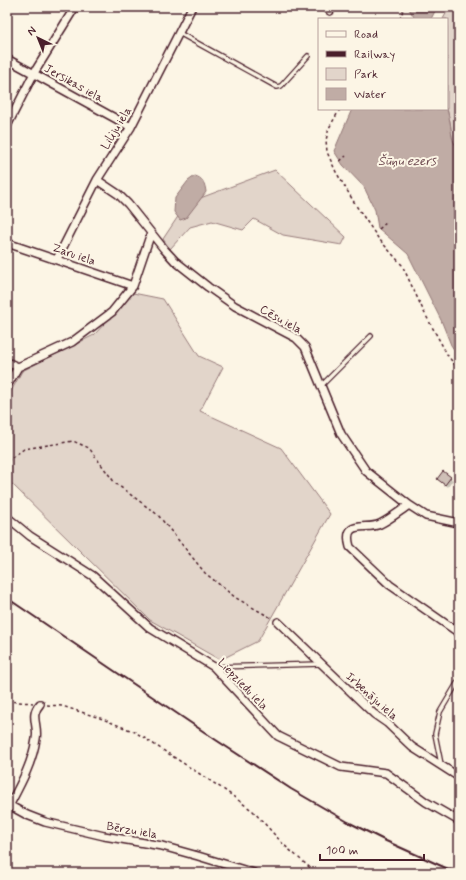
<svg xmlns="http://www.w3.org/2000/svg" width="466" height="880" viewBox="0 0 466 880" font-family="Mynerve,sans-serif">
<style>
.green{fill:#e2d5ca;stroke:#967a7a}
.water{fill:#c0aca5;stroke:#917474}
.shadow{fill:#0003}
.building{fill:#cfc0b7;stroke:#4a1f2b}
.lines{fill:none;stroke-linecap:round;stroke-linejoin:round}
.service-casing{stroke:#4a1f2b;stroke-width:6}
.minor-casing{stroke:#4a1f2b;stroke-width:10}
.path{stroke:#4a1f2b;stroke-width:1.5;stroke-dasharray:3 3;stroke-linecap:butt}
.service{stroke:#fcf5e5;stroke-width:3.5}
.minor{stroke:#fcf5e5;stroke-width:7}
.rail{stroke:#4a1f2b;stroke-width:2}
.labels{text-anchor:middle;stroke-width:4;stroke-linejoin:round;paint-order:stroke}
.street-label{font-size:12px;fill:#4a1f2b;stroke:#fcf5e5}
.water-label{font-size:13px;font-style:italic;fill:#6d4950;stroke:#fcf5e5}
</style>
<rect width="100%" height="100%" fill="#fcf5e5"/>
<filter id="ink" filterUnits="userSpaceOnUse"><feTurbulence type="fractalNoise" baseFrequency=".025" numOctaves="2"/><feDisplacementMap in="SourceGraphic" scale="8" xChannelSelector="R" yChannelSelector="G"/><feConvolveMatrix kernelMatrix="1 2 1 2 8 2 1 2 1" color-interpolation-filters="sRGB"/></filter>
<g filter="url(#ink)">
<!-- green -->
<path class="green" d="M445,7h14v141c-9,-6 -7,-17 -9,-26 -1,-5 -2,-9 -3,-13v-90h-4l5,-9z
M275,170l71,67 -4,8 -59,-10 -29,-16 -11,11 -31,-9 -22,6 -20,22 -7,-10 24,-36z
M133,293l30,6 36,57 24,11 -23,44 81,37 49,66 -72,127 -38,19 -70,-40 -143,-141v-80l15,-28 72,-36z"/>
<!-- water -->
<path class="water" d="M408,7h29l-6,12h-16z
M352,109h95c1,4 2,8 3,13 2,9 0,20 9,26v209l-8,-12 -10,-25 -33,-66 -30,-26 -3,-18 -11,-23 -21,-22 -9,-14z
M195,176c8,2 10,8 11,16l-20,26 -6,2 -6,-8 1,-14 13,-17z"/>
<!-- shadow -->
<path class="shadow" d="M450,478l3,2 -5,7 -8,-6z"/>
<!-- building -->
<path class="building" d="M443,471l8,6 -6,8 -8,-6z"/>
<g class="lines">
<defs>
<path id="service" d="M179,33l98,54 4,-1 27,-30
M322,385l49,-49
M215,667l106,-3
M441,764l-6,-30 5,-22 19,-32"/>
<path id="minor" d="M326,7l4,4
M7,59l124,68
M7,126l27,-53 41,-66
M97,180l21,14 10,10 36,45 11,12 33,26 27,19 61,32 9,9 36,87 25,37 43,34 17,11 33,7
M7,243l126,43
M57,259l40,-79 34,-53 61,-120
M7,362l11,5 54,-25 40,-30 21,-26 18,-53
M7,386l11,-19
M409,505c-9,6 -19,14 -29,19 -13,7 -38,-6 -30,23l40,38 69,48
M7,517l23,19 63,40 57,52 64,39 64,69 63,31 45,6 40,29 33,19
M278,622l96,92 13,9 25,24 47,30
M7,804l20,11 18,7 59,14 58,10 36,10 56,17
M7,810c12,-23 25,-45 29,-71 3,-14 -7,-23 4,-35"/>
</defs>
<!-- service casing -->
<use href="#service" class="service-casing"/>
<!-- minor casing -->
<use href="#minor" class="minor-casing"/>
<!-- path -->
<path class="path" d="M400,19l4,-12
M340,109l-11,19 -3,12 1,12 9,20 21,35 21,31 24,27 22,47 24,44 11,14
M340,161l6,-5
M379,229l8,-7
M7,461l17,-12 49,-8 16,7 26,35 43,32 47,58 31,25 37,21
M7,701l26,2
M47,705l15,1 38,12 35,14 88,57 30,22 31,34 32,28"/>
<!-- service -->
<use href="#service" class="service"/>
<!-- minor -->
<use href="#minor" class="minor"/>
<!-- rail -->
<path class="rail" d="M7,598l209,142 75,49 57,33 38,19 71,32"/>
</g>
</g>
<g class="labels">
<!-- street labels -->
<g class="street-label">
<text transform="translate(74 83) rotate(29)" y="4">Jersikas iela</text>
<text transform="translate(116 128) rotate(-59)" y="4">Liliju iela</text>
<text transform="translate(74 254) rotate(19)" y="4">Zaru iela</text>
<text transform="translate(281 319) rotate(29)" y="4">Cēsu iela</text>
<text transform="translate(243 684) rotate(46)" y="4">Liepziedu iela</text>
<text transform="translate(372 696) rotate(42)" y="4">Irbenāju iela</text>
<text transform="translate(132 830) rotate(10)" y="4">Bērzu iela</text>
</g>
<!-- water labels -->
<g class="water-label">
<text x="407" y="165">Šūņu ezers</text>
</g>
</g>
<!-- margin -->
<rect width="466" height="880" fill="none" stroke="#fcf5e5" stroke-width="24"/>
<rect x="12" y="12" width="442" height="856" fill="none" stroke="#4a1f2b" stroke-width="1.5" filter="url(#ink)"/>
<!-- legend -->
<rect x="318" y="18" width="130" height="92" fill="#fcf5e5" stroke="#b59f9b"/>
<rect x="326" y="31" width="20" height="6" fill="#fcf5e5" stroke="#b59f9b"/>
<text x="354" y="38" font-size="12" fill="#4a1f2b">Road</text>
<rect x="326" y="51" width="20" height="6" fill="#4a1f2b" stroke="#b59f9b"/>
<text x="354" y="58" font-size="12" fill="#4a1f2b">Railway</text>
<rect x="326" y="68" width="20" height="12" fill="#e2d5ca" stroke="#b59f9b"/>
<text x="354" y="78" font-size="12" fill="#4a1f2b">Park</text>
<rect x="326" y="88" width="20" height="12" fill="#c0aca5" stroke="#b59f9b"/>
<text x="354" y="98" font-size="12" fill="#4a1f2b">Water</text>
<!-- north arrow -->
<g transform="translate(38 38) rotate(317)" stroke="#fcf5e5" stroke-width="3" paint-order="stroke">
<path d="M0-3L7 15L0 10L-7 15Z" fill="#4a1f2b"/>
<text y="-6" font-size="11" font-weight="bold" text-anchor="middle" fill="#4a1f2b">N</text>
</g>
<!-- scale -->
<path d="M320 854v6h104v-6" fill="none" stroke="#4a1f2b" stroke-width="2"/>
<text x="326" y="854" font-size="12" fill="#4a1f2b" stroke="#fcf5e5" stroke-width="3" paint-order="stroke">100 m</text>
</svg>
